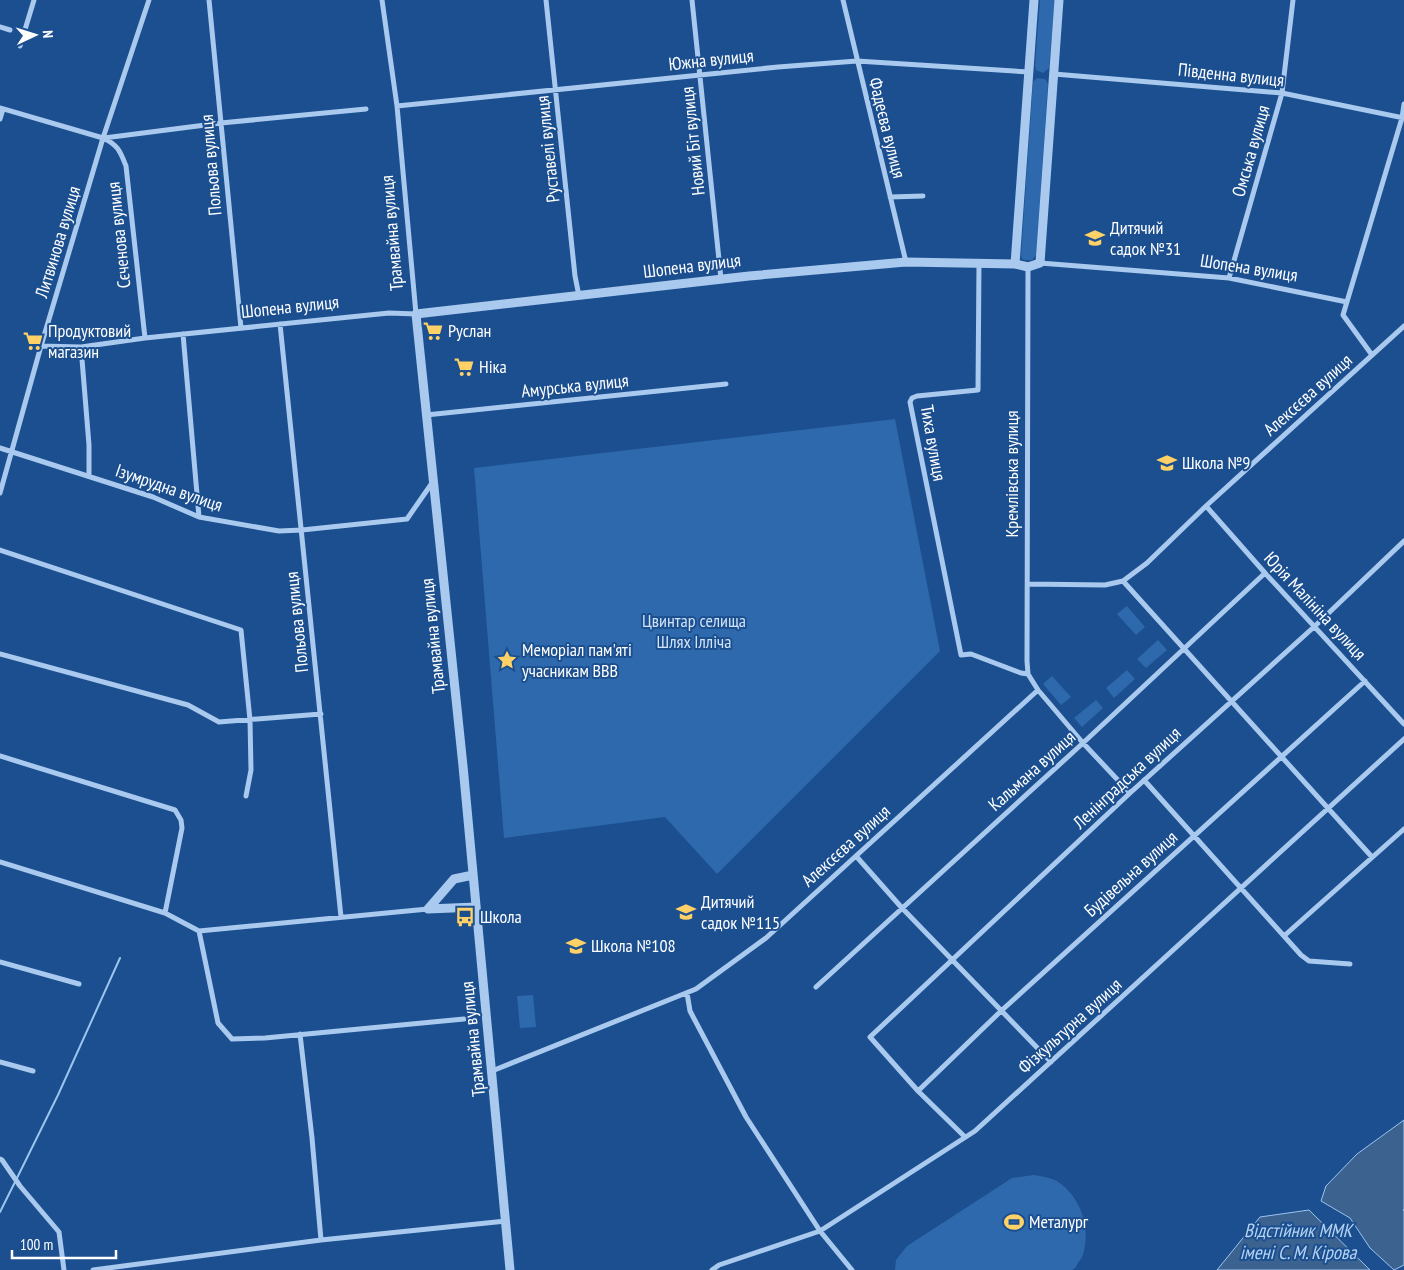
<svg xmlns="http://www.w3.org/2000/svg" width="1404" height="1270" viewBox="0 0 1404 1270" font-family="'PT Sans Narrow',sans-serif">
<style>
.green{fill:#2e69ad}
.water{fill:#3c6290;stroke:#9cc4f0}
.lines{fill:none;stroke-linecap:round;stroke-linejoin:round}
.stream{stroke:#9cc4f0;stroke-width:2}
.minor{stroke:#a9c9ee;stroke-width:5}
.tertiary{stroke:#a9c9ee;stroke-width:9}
.labels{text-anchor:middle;stroke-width:4;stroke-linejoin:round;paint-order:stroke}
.street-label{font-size:18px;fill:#fff;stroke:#1b4f8f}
.poi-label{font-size:18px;fill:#fff;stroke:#1b4f8f;text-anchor:start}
.park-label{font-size:18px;fill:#cfe3fa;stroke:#1b4f8f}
.water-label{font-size:19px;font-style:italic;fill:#b5d3f5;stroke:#1b4f8f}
</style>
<rect width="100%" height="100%" fill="#1b4f8f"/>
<!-- green -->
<path class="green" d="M1040,0h15l-6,68 -6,5 -7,-3 -1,-5z
M1037,78l8,1 3,5 -12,171 -4,5h-6l-4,-1 -1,-4 12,-173z
M895,419l45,232 -223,223 -52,-57 -161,21 -30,-370z
M1127,606l18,21 -9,8 -19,-21z
M1158,640l9,10 -21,18 -9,-9z
M1127,670l8,9 -21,19 -8,-10z
M1052,676l19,21 -10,8 -18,-21z
M1096,700l7,8 -21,19 -8,-9z
M533,995l3,32 -16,1 -3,-32z
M1034,1175c7,1 17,3 23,6 23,15 33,44 27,70 -1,6 -6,12 -9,17l-3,2h-177l1,-10 11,-14 105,-68z"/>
<!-- water -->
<path class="water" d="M1404,1120v89l-1,1 1,1v54l-10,5 -24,-22 -20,-30 -29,-17 5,-15 31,-32z
M1309,1210l61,60h-153l43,-53z"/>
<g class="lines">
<!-- stream -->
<path class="stream" d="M17,1178l41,-83 62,-137
M0,1212l15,-30"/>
<!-- minor -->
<path class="minor" d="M209,0l32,328
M546,0l29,276 4,20
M692,0l29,279
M843,0l63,262
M0,27l10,3
M20,46l14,-46
M1054,74l228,19 122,25
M397,106l381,-39 79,-6 172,11
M0,108l103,30c15,7 17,13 23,28l19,172
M0,119l3,-10
M104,138l117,-15 145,-14
M890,197l33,-1
M979,263l-1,127 -61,6 -5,2 -2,4 51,253 10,-1 50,19 7,1
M1040,263l189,15 118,24
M1028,267l-1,394 1,13 10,16 45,53 47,50
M1229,278l53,-185 11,-93
M280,324l61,593
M183,334l16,183
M41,346l40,1 64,-9 244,-25 27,1 -19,-208 -15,-106
M81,347l8,98v31
M1372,355l-29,-40 59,-197 2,-14
M426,415l300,-31
M0,448l153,49 46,20 80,14 23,-1 105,-11 25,-36
M0,493l41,-147 62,-208 46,-138
M1206,506l59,67 139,151
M0,550l241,80 9,90 1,50 -5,26
M1123,581l249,276
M1028,584l77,1 18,-4 24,-18 59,-57 198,-180
M0,654l188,51 31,17 102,-8
M0,756l175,54 6,10 1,8 -17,85
M1144,780l157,175 8,6 41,3
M856,856l46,52 149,154
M0,862l165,51 34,18 229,-22
M199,931l19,92 14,16 33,-1 199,-19
M1284,936l120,-107
M0,962l79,22
M816,987l267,-244 182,-170
M687,993l3,18 56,106 74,114 32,39
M300,1034l12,104 9,102
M0,1062l33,9
M492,1071l204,-82 70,-51 272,-248
M918,1091l83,-80 364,-330
M965,1137l-47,-46 -48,-54 260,-244 185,-167 89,-85
M0,1159l2,1 18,26 39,46 5,38
M93,1270l228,-30 185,-19
M712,1270l7,-5 101,-34 155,-100 429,-392"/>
<!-- tertiary -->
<path class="tertiary" d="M1015,264l19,-264
M428,909l26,-30 19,-4
M428,909l48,-2
M510,1270l-47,-504 -47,-452 333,-38 157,-14 109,2 13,3 12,-4 19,-263"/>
</g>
<!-- icons -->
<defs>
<symbol id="school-bare" viewBox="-9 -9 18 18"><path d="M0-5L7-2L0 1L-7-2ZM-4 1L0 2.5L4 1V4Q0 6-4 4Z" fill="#ffd166" stroke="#1b4f8f" stroke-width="2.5" paint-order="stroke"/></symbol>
<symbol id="supermarket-bare" viewBox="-9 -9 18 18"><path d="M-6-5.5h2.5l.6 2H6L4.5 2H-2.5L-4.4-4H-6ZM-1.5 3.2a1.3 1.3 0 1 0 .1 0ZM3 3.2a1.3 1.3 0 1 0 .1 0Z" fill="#ffd166" stroke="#1b4f8f" stroke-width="2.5" paint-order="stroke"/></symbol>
<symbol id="sight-bare" viewBox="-9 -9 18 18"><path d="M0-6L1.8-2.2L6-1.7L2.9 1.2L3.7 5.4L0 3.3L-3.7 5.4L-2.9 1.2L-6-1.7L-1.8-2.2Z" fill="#ffd166" stroke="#1b4f8f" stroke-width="2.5" paint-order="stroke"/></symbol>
<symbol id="bus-bare" viewBox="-9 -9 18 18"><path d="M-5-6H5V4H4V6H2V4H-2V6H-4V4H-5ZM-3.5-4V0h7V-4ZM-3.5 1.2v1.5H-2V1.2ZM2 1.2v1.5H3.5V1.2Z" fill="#ffd166" stroke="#1b4f8f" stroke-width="2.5" paint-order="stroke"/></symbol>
<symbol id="stadium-bare" viewBox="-9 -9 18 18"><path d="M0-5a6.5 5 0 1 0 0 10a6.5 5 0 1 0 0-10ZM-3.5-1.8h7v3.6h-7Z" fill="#ffd166" stroke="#1b4f8f" stroke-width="2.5" paint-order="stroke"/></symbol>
</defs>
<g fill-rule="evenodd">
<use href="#school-bare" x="1081" y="224" width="28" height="28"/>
<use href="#supermarket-bare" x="419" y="317" width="28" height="28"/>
<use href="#supermarket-bare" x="19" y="327" width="28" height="28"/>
<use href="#supermarket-bare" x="450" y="353" width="28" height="28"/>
<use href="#school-bare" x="1153" y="449" width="28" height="28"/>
<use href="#sight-bare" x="493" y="646" width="28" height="28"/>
<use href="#school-bare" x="672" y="898" width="28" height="28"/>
<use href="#bus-bare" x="451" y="903" width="28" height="28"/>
<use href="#school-bare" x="562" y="932" width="28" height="28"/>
<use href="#stadium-bare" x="1000" y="1208" width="28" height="28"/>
</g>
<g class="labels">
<!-- street labels -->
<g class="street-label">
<text transform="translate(711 60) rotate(-6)" y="6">Южна вулиця</text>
<text transform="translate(1231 75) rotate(6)" y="6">Південна вулиця</text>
<text transform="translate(887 128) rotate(76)" y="6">Фадеєва вулиця</text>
<text transform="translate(693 141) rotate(-96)" y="6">Новий Біт вулиця</text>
<text transform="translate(548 149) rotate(-96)" y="6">Руставелі вулиця</text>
<text transform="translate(1251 151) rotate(-74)" y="6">Омська вулиця</text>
<text transform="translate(211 165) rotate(-95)" y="6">Польова вулиця</text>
<text transform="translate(392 233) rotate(-95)" y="6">Трамвайна вулиця</text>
<text transform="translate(119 235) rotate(-96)" y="6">Сєченова вулиця</text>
<text transform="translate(58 242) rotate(-73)" y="6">Литвинова вулиця</text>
<text transform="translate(692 266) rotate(-7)" y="6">Шопена вулиця</text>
<text transform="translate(1249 268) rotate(9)" y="6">Шопена вулиця</text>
<text transform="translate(290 307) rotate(-6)" y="6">Шопена вулиця</text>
<text transform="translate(575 386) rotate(-6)" y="6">Амурська вулиця</text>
<text transform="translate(1308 395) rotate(-42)" y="6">Алексєєва вулиця</text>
<text transform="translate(933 443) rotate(80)" y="6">Тиха вулиця</text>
<text transform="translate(1012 474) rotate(-90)" y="6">Кремлівська вулиця</text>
<text transform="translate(169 488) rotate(19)" y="6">Ізумрудна вулиця</text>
<text transform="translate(1315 606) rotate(47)" y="6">Юрія Малініна вулиця</text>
<text transform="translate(297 622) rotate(-96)" y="6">Польова вулиця</text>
<text transform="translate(433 636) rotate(-96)" y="6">Трамвайна вулиця</text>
<text transform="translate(1032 771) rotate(-42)" y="6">Кальмана вулиця</text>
<text transform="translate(1127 778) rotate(-43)" y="6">Ленінградська вулиця</text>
<text transform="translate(846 846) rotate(-42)" y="6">Алексєєва вулиця</text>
<text transform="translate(1131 874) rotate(-42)" y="6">Будівельна вулиця</text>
<text transform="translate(1070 1026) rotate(-42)" y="6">Фiзкультурна вулиця</text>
<text transform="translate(473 1039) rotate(-96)" y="6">Трамвайна вулиця</text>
</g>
<!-- poi labels -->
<g class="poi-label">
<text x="1110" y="234">Дитячий<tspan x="1110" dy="21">садок №31</tspan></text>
<text x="48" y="337">Продуктовий<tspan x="48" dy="21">магазин</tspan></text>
<text x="448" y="337">Руслан</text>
<text x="479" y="373">Ніка</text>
<text x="1182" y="469">Школа №9</text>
<text x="522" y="656">Меморіал пам'яті<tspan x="522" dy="21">учасникам ВВВ</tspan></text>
<text x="701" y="908">Дитячий<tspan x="701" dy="21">садок №115</tspan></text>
<text x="480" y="923">Школа</text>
<text x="591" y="952">Школа №108</text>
<text x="1029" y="1228">Металург</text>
</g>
<!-- park labels -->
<g class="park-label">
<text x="694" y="627">Цвинтар селища<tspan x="694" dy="21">Шлях Ілліча</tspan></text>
</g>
<!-- water labels -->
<g class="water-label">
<text x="1298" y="1237">Відстійник ММК<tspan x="1298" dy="22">імені С. М. Кірова</tspan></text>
</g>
</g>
<!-- north arrow -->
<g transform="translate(35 35) rotate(86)" stroke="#1b4f8f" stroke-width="4" paint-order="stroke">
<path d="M0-4L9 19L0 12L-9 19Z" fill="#ffffff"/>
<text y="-8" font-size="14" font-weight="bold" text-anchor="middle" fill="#ffffff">N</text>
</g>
<!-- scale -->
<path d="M12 1250v8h104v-8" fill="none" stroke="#ffffff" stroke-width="2.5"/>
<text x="20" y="1250" font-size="15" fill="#ffffff" stroke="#1b4f8f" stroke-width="4" paint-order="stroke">100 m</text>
</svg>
